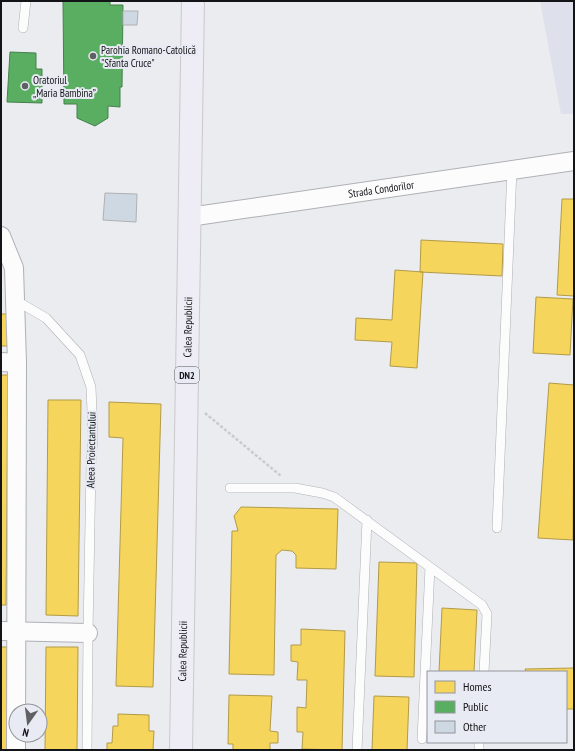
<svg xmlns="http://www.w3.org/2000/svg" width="575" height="751" viewBox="0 0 575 751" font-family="'PT Sans Narrow',sans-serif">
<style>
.built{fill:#dee1eb}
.homes{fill:#f6d55c;stroke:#b29b47}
.public{fill:#5aae61;stroke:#45804b}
.building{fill:#cdd8e2;stroke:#afb1b3}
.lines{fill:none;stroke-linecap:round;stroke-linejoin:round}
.service-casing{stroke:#afb0b4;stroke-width:10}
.minor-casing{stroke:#afb0b4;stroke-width:20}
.primary-casing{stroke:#c9c9cb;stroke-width:24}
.path{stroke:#c9cacc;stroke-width:2.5;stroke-dasharray:3 2;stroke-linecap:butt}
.service{stroke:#fcfcfd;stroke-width:9}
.minor{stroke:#fcfcfd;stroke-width:18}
.primary{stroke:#eeecf5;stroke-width:22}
.poi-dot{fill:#5f6063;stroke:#e8ebf3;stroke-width:1.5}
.labels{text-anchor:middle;stroke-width:4;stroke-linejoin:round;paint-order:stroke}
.shield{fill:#e8ebf3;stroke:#535459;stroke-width:1}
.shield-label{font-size:10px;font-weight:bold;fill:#131417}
.poi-label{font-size:11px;fill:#131417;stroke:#e8ebf3;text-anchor:start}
.street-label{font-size:11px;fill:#131417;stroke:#e8ebf3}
</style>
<rect width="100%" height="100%" fill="#ebecf0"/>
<!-- built -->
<path class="built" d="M540,1h34v113h-13z"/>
<!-- homes -->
<path class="homes" d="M562,199h12v97l-17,-1z
M421,240l82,4 -1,32 -82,-4z
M395,270l28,2 -6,96 -27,-2 2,-24 -37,-2 1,-22 36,2z
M536,297l37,2 -3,56 -37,-2z
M1,314h7v32h-7z
M1,375h7l-2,230h-5z
M549,383l25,2 -1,155 -35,-2z
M48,400h33l-3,216 -32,-1z
M109,402l52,2 -8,283 -37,-1 7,-248 -14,-1z
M241,507l97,2 -2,60 -40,-1v-13l-4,-4 -10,-1 -6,5 -2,120 -45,-1 3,-143h6l-4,-15z
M379,562l38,1 -3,114 -39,-1z
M442,608l35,2 -3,62h-35z
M301,629l44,2 -3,119 -40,-1 1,-17h-6v-25l9,1 1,-28h-10l1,-18 -7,-1v-16h10z
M1,647h6v103h-6z
M46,647h32l-1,103h-32z
M574,668v41h-8v-37h-40l-1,-3z
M229,695l43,1 -2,35 8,1v11h-8v7h-37v-6h-5z
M374,696l35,1 -2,53h-35z
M118,714l31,1v16h5l-1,19h-46v-7h5l1,-17h5z"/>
<!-- public -->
<path class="public" d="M63,1h47v4h13l-1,82h-2v20l-12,-1v12l-13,8 -18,-8v-14h-13z
M10,52l26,1v16h6v34l-35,-1z"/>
<!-- building -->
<path class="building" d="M123,11h15l-1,14h-14z
M105,193l32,1 -1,28 -33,-2z"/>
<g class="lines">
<defs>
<path id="service" d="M23,28l3,-27
M15,300l31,18 34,37 11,32 2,49 -2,30 -3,167 -1,117
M230,488h65l27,5 12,4 148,108 5,9 -3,58
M497,528l15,-359
M422,739l8,-172
M357,750l10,-230
M479,750v-8"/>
<g id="minor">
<path id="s1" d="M189,217l385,-56"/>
<path d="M1,236l13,32 3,95 -1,387"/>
<path d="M1,362l16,1"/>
<path d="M1,631l87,2"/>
</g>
<g id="primary">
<path id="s2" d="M181,750l12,-749"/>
</g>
</defs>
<!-- service casing -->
<use href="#service" class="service-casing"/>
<!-- minor casing -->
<use href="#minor" class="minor-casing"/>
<!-- primary casing -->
<use href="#primary" class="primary-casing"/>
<!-- path -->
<path class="path" d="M205,413l76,63"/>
<!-- service -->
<use href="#service" class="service"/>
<!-- minor -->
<use href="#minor" class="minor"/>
<!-- primary -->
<use href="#primary" class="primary"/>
</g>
<!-- markers -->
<g class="poi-dot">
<circle cx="93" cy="56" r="4"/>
<circle cx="25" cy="86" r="4"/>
</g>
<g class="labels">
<!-- shield labels -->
<rect class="shield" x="175" y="367" width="24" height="16" rx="3"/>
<g class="shield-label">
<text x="187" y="379">DN2</text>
</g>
<!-- poi labels -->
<g class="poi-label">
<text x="101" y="54">Parohia Romano-Catolică<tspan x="101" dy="13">"Sfanta Cruce"</tspan></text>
<text x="33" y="84">Oratoriul<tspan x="33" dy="13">„Maria Bambina”</tspan></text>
</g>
<!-- street labels -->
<g class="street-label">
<text dy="4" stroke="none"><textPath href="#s1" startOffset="194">Strada Condorilor</textPath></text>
<text dy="4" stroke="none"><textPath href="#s2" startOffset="423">Calea Republicii</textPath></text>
<text transform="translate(91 450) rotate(-89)" y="4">Aleea Proiectantului</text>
<text dy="4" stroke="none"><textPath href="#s2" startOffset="99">Calea Republicii</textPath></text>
</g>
</g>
<!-- border -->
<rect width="575" height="751" fill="none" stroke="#131417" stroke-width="4"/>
<!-- legend -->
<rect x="427" y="671" width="140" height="72" fill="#e8ebf3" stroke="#93959b"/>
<rect x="435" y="681" width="20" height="12" fill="#f6d55c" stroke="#93959b"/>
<text x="463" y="691" font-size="12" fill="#131417">Homes</text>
<rect x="435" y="701" width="20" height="12" fill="#5aae61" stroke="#93959b"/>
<text x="463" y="711" font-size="12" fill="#131417">Public</text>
<rect x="435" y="721" width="20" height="12" fill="#cdd8e2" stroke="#93959b"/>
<text x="463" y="731" font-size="12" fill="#131417">Other</text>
<!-- north arrow -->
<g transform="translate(28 723) rotate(194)"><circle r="19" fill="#e8ebf3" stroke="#93959b"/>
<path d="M0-3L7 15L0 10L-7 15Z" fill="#5f6063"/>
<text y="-6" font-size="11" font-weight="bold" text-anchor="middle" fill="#131417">N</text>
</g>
</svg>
